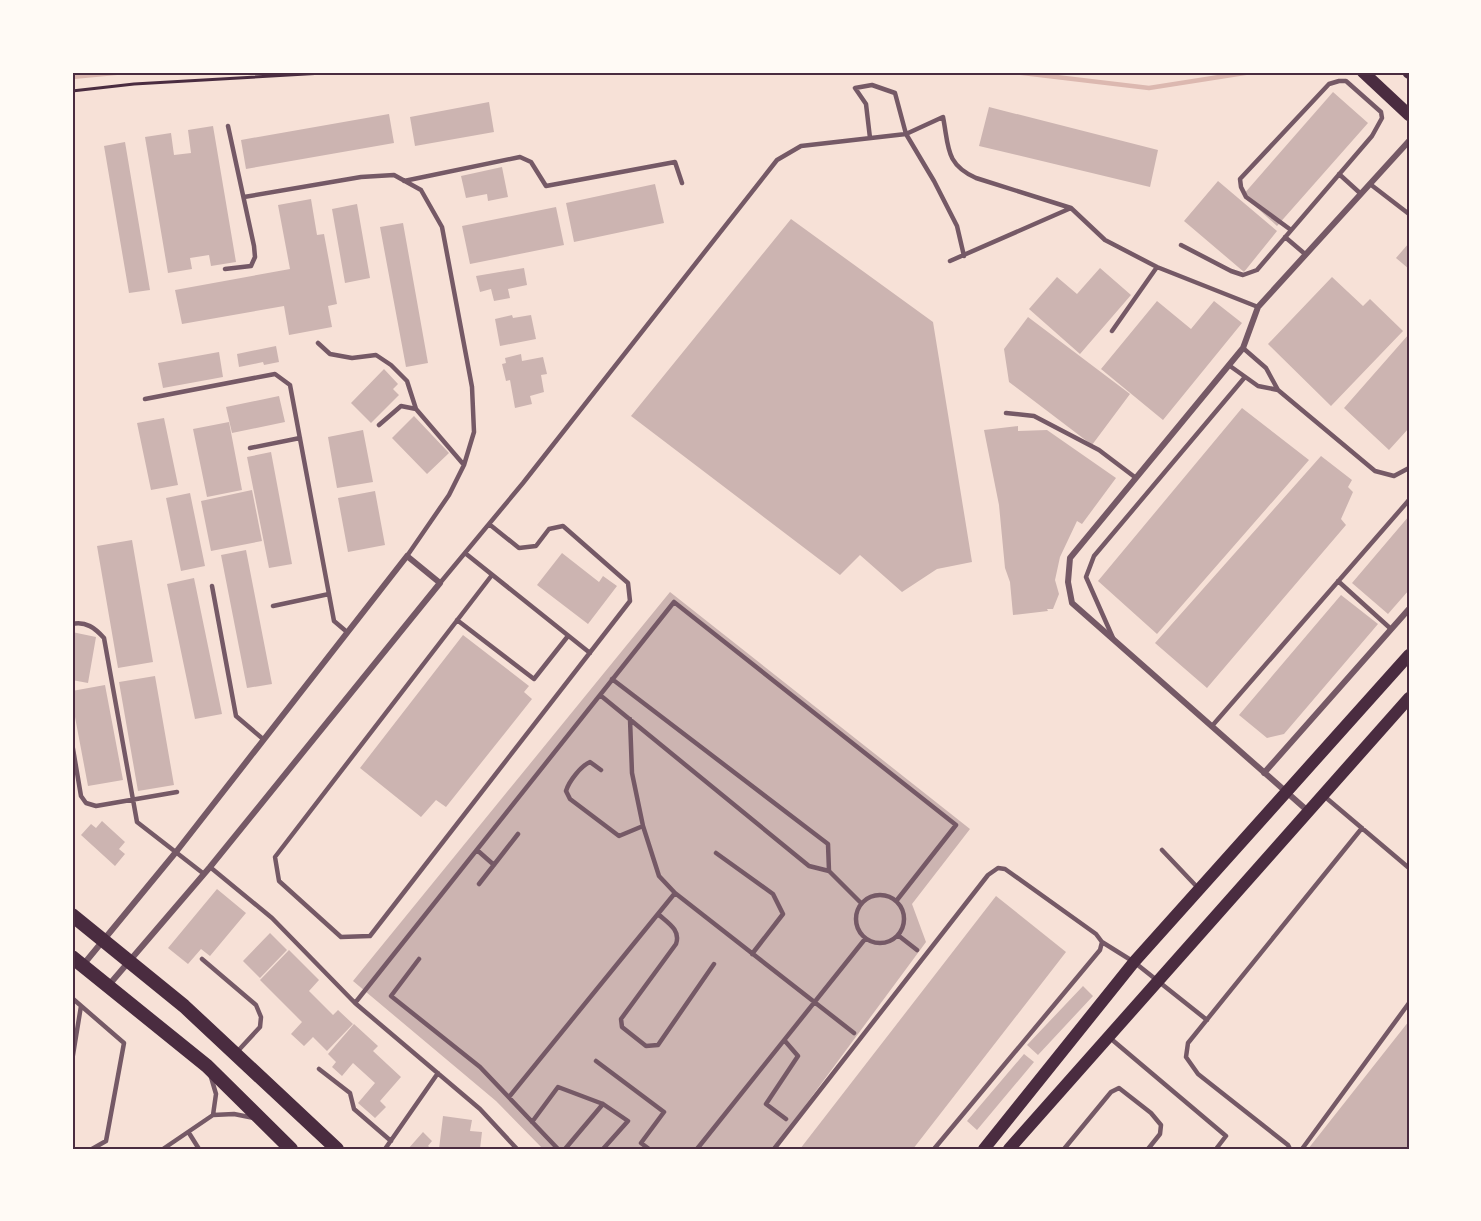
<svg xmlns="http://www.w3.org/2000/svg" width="1481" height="1221" viewBox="0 0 1481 1221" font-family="Raleway,sans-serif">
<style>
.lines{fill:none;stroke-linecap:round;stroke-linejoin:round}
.stream{stroke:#dcb8b0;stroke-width:4.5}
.building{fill:#ccb4b1}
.path{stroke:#4a2c40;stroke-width:3}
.service{stroke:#755966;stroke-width:4.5}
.minor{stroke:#755966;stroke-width:6}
.secondary{stroke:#4a2c40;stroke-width:12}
.primary{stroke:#4a2c40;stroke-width:14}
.neatline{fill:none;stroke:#4a2c40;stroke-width:2}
</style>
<rect width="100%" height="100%" fill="#f7e1d7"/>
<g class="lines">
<!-- stream -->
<path class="stream" d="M1014,72l135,16 102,-16
M72,77l53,-5"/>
</g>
<!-- building -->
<path class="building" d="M1333,92l35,31 -91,103 -34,-31z
M489,102l5,30 -79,14 -5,-29z
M989,107l169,43 -8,37 -171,-41z
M389,114l5,29 -148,26 -5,-29z
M213,126l23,136 -25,4 -2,-11 -19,3 2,11 -24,4 -23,-136 26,-4 3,22 17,-2 -3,-23z
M125,142l25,148 -21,3 -25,-147z
M502,167l6,30 -20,4 -1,-7 -21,4 -5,-22z
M1218,181l59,50 -33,41 -60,-51z
M655,184l9,39 -90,19 -8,-39z
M311,199l6,36 7,-1 13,70 -9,2 4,21 -43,8 -5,-29 -102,18 -7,-34 115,-21 -12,-64z
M357,204l13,74 -25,5 -13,-74z
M556,207l8,38 -94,19 -8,-38z
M791,219l142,103 39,240 -35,7 -35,23 -42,-37 -20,20 -209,-159z
M403,223l25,140 -22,4 -26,-140z
M1409,243v26l-13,-11z
M524,268l3,17 -19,4 2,9 -16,3 -3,-12 -11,3 -4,-16z
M1100,268l31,27 -51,59 -51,-45 28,-32 20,17z
M1332,277l31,29 7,-7 33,32 -72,75 -63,-62z
M1157,301l34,28 23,-28 28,22 -79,97 -62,-51z
M512,315l1,3 18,-3 5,24 -36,7 -5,-27z
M1028,317l102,77 -38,51 -83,-63 -5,-33z
M1409,334v94l-20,22 -45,-42z
M276,346l3,16 -15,3 -1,-3 -24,5 -2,-13z
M219,352l4,25 -60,11 -5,-25z
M521,354l1,7 21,-4 4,17 -6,1 3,17 -14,4 2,8 -17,4 -5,-28 -4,1 -4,-17 4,-1 -1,-5z
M384,369l14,15 -5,5 6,6 -28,28 -20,-20z
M279,396l6,26 -53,11 -6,-26z
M1242,408l67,52 -152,174 -59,-53z
M414,416l35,37 -22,21 -35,-36z
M164,418l14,67 -27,5 -14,-67z
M229,422l13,68 -35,7 -14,-68z
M1018,426v5l29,-1 69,48 -34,46 -5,-3 -17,36 -5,23 4,14 -6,15h-6l1,2 -35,4 -3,-33 -5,-14 -6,-63 -15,-75z
M363,430l10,52 -36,6 -9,-51z
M271,452l21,112 -23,4 -22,-111z
M1321,456l31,24 -4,7 5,5 -12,27 5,6 -139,163 -52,-45z
M252,490l10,51 -51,10 -10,-50z
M375,491l10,54 -37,7 -10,-54z
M190,493l15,73 -24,5 -15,-73z
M1409,516v74l-21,24 -36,-31z
M132,540l21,122 -35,6 -21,-122z
M246,550l26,134 -25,4 -26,-133z
M562,553l37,29 4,-6 14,10 -29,38 -51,-39z
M194,578l28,136 -27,5 -28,-135z
M670,592l300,237 -58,75 14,38 -153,207h-230l-47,-48 -143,-120z
M1341,595l37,29 -94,110 -17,4 -28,-23z
M72,632l24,5 -8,46 -16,-3z
M463,635l66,51 -5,6 8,7 -86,108 -10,-7 -15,17 -61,-49z
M155,676l19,109 -36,6 -19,-109z
M105,685l18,95 -35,6 -16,-85v-10z
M102,821l23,21 -6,7 6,5 -10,12 -34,-31 10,-11 5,4z
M217,889l29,24 -36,43 -9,-7 -13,15 -20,-16z
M996,896l70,56 -153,197h-113z
M270,933l17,17 -27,28 -17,-17z
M289,950l30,30 -10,11 24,24 5,-5 15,14 -26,27 -14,-14 -9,9 -13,-12 11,-12 -42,-42z
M1083,986l10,10 -55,59 -11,-10z
M1409,1021v128h-101z
M354,1024l24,22 -5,5 28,26 -21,24 6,6 -11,11 -17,-15 17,-20 -22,-20 -11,13 -10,-9 4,-5 -8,-8z
M1024,1054l10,8 -57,68 -10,-9z
M443,1116l29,4 -2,11 12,1 -2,17h-41z
M423,1132l9,9 -4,5 4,3h-24z"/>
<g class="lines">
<!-- path -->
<path class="path" d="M72,91l62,-7 207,-12"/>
<!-- service -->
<path class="service" d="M870,138l-4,-34 -11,-16 17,-3 23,8 11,41 37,-17c6,30 2,47 33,61l95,30 34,32 52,27 101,40
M1339,174l22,20
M404,181l116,-24 11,5 15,24 129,-24 7,21
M1370,184l39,30
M244,197l117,-20 33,-2 27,15 21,37 30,160 2,45 -10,33 -15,30 -42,61
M1285,237l20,17
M1181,245l50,26 12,4 14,-5 115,-134 10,-18 -1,-6 -35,-31h-7l-10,3 -89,95 1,8 5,10 45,33
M950,261l121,-53
M225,269l26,-3 4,-9 -1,-11 -26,-120
M1112,331l45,-64
M318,343l12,11 22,4 24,-3 15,10 16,16 9,28
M1230,366l28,20 20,4 -12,-22 -23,-20
M1278,390l97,81 19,5 15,-8
M145,399l130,-25 15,11 44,236 13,11
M1006,413l28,3 65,34 37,28
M379,425l22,-19 15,3 48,56
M250,448l50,-10
M489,524l30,24 17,-2 13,-17 14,-3 65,57 2,18 -260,335 -29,1 -62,-56 -4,-24 217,-282
M465,553l125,100
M1338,581l53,48
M440,583l83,-100 254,-323 24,-14 105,-12 28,47 23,45 7,30
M212,586l24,130 27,23
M273,606l56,-12
M457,620l77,59 34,-43
M72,624c14,-3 23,4 32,14l33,184 67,52
M1113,638l-27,-61 8,-21 151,-179
M612,679l216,165 1,27
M600,695l209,171 20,5 32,32
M630,719l2,54 11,53 16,50 16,17 179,140
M1212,726l197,-226
M72,743l9,53 5,7 10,3 81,-14
M601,770l-11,-8c-9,4 -21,19 -24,29l4,8 49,37 24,-10
M1324,796l85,72
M477,850l17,15
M1162,850l37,39
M716,853l57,41 10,20 -31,40
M210,867l62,51 83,85 125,106 37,40
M479,884l39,-50
M856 919a24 24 0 1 1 48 0a24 24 0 1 1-48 0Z
M658,914c10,9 23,16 18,30l-55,75 1,8 24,19 12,-1 56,-81
M899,936l18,14
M202,959l54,46 5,12 -1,10 -24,26
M419,959l-28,37 89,71 78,82
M72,998l52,45 -18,98 -14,8
M355,1003l319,-401 282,223 -59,75
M1110,1038l116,98 -10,13
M785,1041l13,15 -32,48 20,15
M72,1061l9,-55
M596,1061l68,51 -23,31 8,6
M319,1069l31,24 4,16 37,32
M211,1077l5,17 -3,21
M509,1097l166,-204
M532,1122l26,-35 45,17 25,17 -25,28
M189,1133l10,16
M163,1149l50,-34 21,-1 20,4
M385,1149l53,-76
M565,1149l38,-45
M697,1149l168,-210
M774,1149l214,-274 10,-7 7,1 91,65 6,8 32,20 73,58
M934,1149l166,-199 2,-8
M1064,1149l47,-57 8,-4 32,25 10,12 -1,9 -12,15
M1290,1149l-2,-4 -90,-71 -12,-17 2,-14 174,-215
M1302,1149l107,-146"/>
<!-- minor -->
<path class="minor" d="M1264,773l145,-164
M1309,812l-237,-209 -4,-21 2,-24 173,-210 15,-41 151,-166
M83,965l93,-113 231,-296 33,27 -230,284 -102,119"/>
<!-- secondary -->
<path class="secondary" d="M1363,72l46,43
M1408,72l1,1
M984,1149l150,-187 275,-307
M1009,1149l400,-451"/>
<!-- primary -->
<path class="primary" d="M72,915l112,91 153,143
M72,957l135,109 84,83"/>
</g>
<!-- border -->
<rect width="1481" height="1221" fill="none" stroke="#fffaf5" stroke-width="147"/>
<rect x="74" y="74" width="1334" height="1074" class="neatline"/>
</svg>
